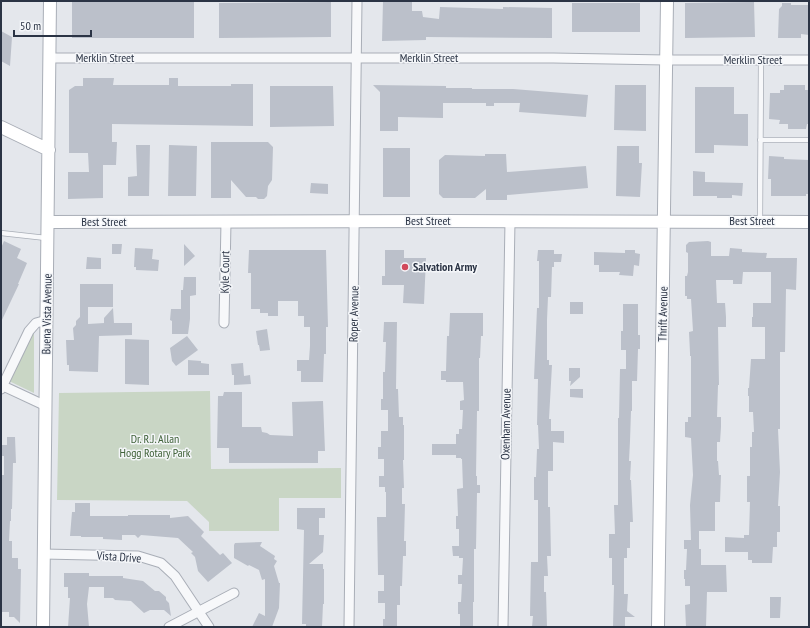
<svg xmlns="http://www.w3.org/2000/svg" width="810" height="628" viewBox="0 0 810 628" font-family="'PT Sans Narrow',sans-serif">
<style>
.green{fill:#c9d6c5}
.building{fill:#bbc0ca}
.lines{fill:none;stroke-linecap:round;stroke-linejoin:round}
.lane-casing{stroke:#a9aeb7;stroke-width:6}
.street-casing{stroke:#a9aeb7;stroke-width:11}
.secondary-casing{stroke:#a9aeb7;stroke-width:14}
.lane{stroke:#f7f8fa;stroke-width:4.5}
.street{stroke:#f7f8fa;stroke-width:9}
.secondary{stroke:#fff;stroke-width:12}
.poi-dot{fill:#d1495b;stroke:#f4f6f9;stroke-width:1.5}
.labels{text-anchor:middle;stroke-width:3;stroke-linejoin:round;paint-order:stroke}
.street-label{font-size:12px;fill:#2b3445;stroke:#f4f6f9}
.poi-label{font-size:12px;font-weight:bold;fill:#2b3445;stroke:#f4f6f9;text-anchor:start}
.park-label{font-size:12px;fill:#3f6138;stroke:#f4f6f9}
</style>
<rect width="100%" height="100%" fill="#e4e7ec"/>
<!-- green -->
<path class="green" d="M34,331v62l-25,-12z
M210,391l1,78 130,-1v30h-62v33h-70v-9l-22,-21 -130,-1 2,-107z"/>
<!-- building -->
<path class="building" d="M72,1h122v37h-122z
M383,1h29v10h10l1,6 16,2 1,-12 63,2v-2l49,1v30l-126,-1v3l-44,1z
M331,2v35l-112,1v-35z
M754,2l1,35 -70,1v-35z
M572,3h68v29h-68z
M782,3h9v2h18v30l-8,-1v4h-23l1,-29 3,-3z
M1,31l11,6 -2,29 -9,-5z
M83,78h31l-1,7h56v-7h9v8h53v-2h22v42l-141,-2v18h5l-1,23h-13v33l-35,1v-27h21l-1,-19h-19v-63l6,-4h8z
M373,85l73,1v2h26v1h41l75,6 -2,22 -67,-5 1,-9h-26v3h-8v-3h-43v15l-45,-1v14h-18v-39z
M615,85h31v46l-32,-1z
M784,85h21v5h4v34h-2l-1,5h-18v-5h-9l1,-4 -11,-1 1,-26h10v-3h4z
M270,86h63l1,40 -64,1z
M695,87h39v27h14v32l-34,-1v8h-19z
M211,142h57l5,5 -1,33 -4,6 -1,10 -3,3h-6l-2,-2h-10l-15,-17v18h-20z
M136,145h14l-1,51h-21v-19l9,-1z
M169,145l28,1 -1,50h-28z
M617,146h22v17h3l-2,34 -24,-1z
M383,148h27v49h-27z
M485,154h21l1,18 79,-6 2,22 -81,7v5h-21v-11l-11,9h-32l-4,-4v-34l6,-5 40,1z
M769,156l15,1v2l25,1v34h-3v2h-35v-17h-3z
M693,171l12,1v10l38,1 -1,13 -10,-1v3h-15v-2h-24z
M311,183l17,1v10l-18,-1z
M4,241l17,8 -4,9 10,5 -9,21h1l-18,38v-74z
M708,241l3,1v14h18l1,-8 12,1v3l25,1 -1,5h31l-1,32 -10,-1 -1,63h-5v77h-2l2,43 -2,34h2v26h-3v15h-4l-1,16h-20v-3h-4v-8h-23v-15l19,1v-3h5l1,-33h-3v-26h3v-29h2v-15h2l-1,-20h-4v-16h-1v-8h1l2,-29h14v-32h-13v-10h1v-14h18v-31h-28l-1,12h-9v-4h-17l1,23h8l1,14v10h-8l1,58h-1l-1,32h4v10l-1,15h-3v19h1l1,14h2l-1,27h-5v29h-16v18h2v16h25l1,27h-20l-1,35h-20l-1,-22 5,-1v-18h-5v-7h-1v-9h2l1,-21h-3v-9h7l-1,-35 3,-30 -2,-37 -6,-1v-15h3v-5h3v-61h-1v-3l-1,-21 4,-1 -2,-32h-4v-3h-2v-20h2l1,-4v-19l-2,-1v-7l3,-3z
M112,244h10l-1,10h-9z
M184,244l11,12 -11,10z
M135,248l18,1 -1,10 7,1 -1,11 -22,-1v-3h-2z
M249,250h77l2,77h-2v27h-2l-1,28h-22v-11h-4v-11h12l1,-14v-19h-6v-11h-6v-15h-20v15h-10v-3h-8v-4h-9v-36h-3z
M385,250h19v8h22l-2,46 -21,-1 1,-18h-22v-9h3z
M538,250h16v4h8l-1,8h-7v5h-2l-1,30h-3l-1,23v40h2v5h3l-3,54h2v12h13v12l-11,-1v29h-5v36h2l1,49h-4l1,20h-4v16h2l1,35h-15l1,-11h-3l1,-54h7v-62h-4v-23h2l1,-28h2l-1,-24h-1l1,-46h-4l3,-71h2v-47h-2z
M625,250h10v3l5,1 -1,12 -5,-1 -1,11 -14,-1 1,-3h-21v-7h-5v-13l31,1z
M87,257l14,1v11h-15z
M184,277h12v18l-6,1v23l-2,15h-16v-13l-2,-1 1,-11h10v-19h2z
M80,284h33v23h-25v17l16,-1v-5l9,-10 1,15h18v12l-33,1 -1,36 -29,-1v-6h-2l-1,-25h8l-1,-12 3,-3v-4l4,-4z
M570,302h13v12h-13z
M623,304h15v31h2v14h-2l-1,32h-5v30h-1l-1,30 -1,20h2l-1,19h1l2,42h-3v26h-3v10h-3v36h4l-1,17 8,6h-10v10h-12l1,-42h-2v-27h-3v-24h6l-1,-29h4v-87h1l1,-49h6v-19h-5v-19h2z
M450,313h33v23h-2l-1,22h-1v53h-2l-1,65h1v9h3v8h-3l-1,56h-2v53h-1v25h-13v-13h-2v-12h3l1,-18h-4v-9h4l1,-17h-4v-2h-6l-1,-10h7v-17h-3v-13h2l-1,-27 6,-1 -1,-29h-1v-1h-5v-3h-24v-11h24v-10h3v-5h3l1,-19h-3v-9l4,-1 -1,-18h-17v-2h-5v-9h5l1,-35h2z
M384,322h13l-1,67h2l1,28h4v8h1v35h-1l1,28h-2v16h3l-1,37h2v15h-3l-1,30h-2v19h-3v22h-14v-8h2v-16h-7v-12h6v-16h-6l-1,-58h9v-25h-1v-5h-6v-11h5v-17h-6v-12h3v-16h7v-21h-7v-11h2v-27h2l1,-30h-3z
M267,329l3,21 -10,1 -1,-6h-1l-2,-14z
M187,336l11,14 -22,16 -4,-5 -2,-13z
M125,339l24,1v45l-24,-1z
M188,360l13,1v2l8,1v11h-21z
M243,363l1,13 6,-1 1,9 -17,1v-10h-2l-1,-11z
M569,368h11v9l-10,9 1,-5h-2z
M570,389h13v9l-13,-1z
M224,392h18v35h19l1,5 5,1 3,2 23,1 -1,-34 31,-1 2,50h-7v12h-89v-15h-12l1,-52h5z
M7,437h8l1,26h-3l-1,46h-1v12h-1l-1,20h3v17h6v11h3l-1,54 -6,-6h-5v-5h-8v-137h3v-19h-3v-11h6z
M75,503h15v13h38v-1h42v3l18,-2 16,16 -3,4 19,19 3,-2 9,10 -24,19 -10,-11 -3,-14 -4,-4 2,-1 -15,-14 -37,-3 -3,3 -3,-3h-13v5l-19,-1v-2h-22v-1h-11l2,-24h3z
M297,508h28v10h-6v17h5l-1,17 -14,12h14v5h1v35h-1l-1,23h-16v-3h-4l2,-94 -7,-1z
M262,542l-2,4 15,10 -1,3 3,2 -3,5 5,17h1l-1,25 -7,19h-20l7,-14 6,3v-37l-3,1 -3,-10 -10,-5 -1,1 -14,-8v-13l1,-2z
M64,573h25v3h34v2l20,3 12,10h4l7,6v3l3,3 2,13 -7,-6h-14l-6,3 -13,-12 -16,-1 -2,-2h-9v-11h-15l-2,17 2,23h-21l2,-29h-2v-11h-4z
M770,597h11l-1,21h-10z"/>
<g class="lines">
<defs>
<path id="lane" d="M760,140h49
M760,221l1,-161
M1,233l45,5"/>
<path id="street" d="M50,58h503l113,2h143
M224,323l2,-101
M1,385l45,21
M1,389l28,-58 7,-8 11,-3
M43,554l95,2 23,7 14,13 34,51
M169,627l65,-34
M349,627l8,-626
M503,627l7,-406"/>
<path id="secondary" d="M1,127l48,23
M48,222l395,-1 366,1
M43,627l7,-626
M658,627l9,-626"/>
</defs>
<!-- lane casing -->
<use href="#lane" class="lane-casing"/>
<!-- street casing -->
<use href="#street" class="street-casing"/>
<!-- secondary casing -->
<use href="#secondary" class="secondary-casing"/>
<!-- lane -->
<use href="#lane" class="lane"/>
<!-- street -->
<use href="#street" class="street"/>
<!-- secondary -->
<use href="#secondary" class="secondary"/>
</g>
<!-- markers -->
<circle class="poi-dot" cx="405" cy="267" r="4"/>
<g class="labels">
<!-- street labels -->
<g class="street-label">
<text x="105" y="62">Merklin Street</text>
<text x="429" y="62">Merklin Street</text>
<text x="753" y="64">Merklin Street</text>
<text x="428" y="225">Best Street</text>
<text x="752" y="225">Best Street</text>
<text x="104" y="226">Best Street</text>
<text transform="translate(225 272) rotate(-89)" y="4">Kyle Court</text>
<text transform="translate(47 314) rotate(-89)" y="4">Buena Vista Avenue</text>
<text transform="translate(354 314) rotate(-89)" y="4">Roper Avenue</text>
<text transform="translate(663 314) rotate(-89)" y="4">Thrift Avenue</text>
<text transform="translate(506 424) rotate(-89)" y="4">Oxenham Avenue</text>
<text transform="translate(119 557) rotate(4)" y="4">Vista Drive</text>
</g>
<!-- poi labels -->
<g class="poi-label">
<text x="413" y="271">Salvation Army</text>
</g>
<!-- park labels -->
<g class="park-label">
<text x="155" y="443">Dr. R.J. Allan<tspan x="155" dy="14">Hogg Rotary Park</tspan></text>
</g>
</g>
<!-- border -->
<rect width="810" height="628" fill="none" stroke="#2b3445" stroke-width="4"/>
<!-- scale -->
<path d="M14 30v6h77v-6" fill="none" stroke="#2b3445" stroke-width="2"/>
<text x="20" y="30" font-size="12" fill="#2b3445" stroke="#f4f6f9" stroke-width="3" paint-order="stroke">50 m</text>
</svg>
